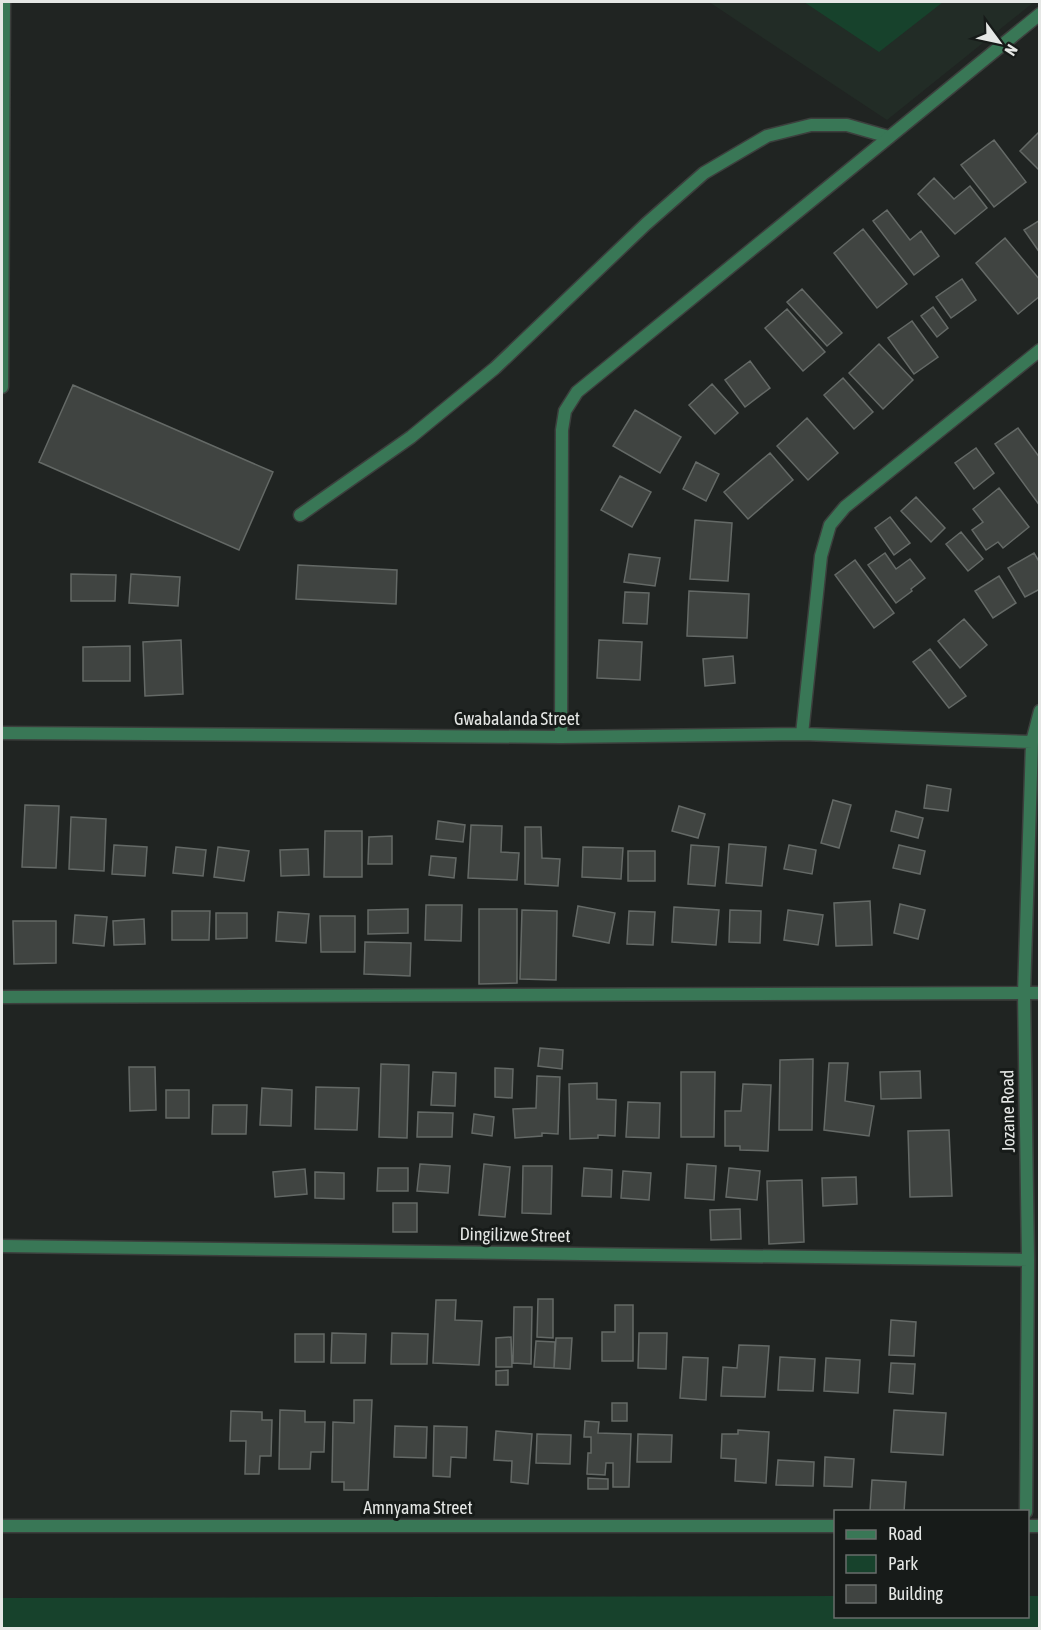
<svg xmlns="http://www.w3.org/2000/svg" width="1041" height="1630" viewBox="0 0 1041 1630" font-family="'Asap Condensed',sans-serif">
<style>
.built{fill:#222c26}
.green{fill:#17422c}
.building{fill:#404441;stroke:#646966;stroke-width:1.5}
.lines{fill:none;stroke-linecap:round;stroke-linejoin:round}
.service-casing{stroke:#3c3f3d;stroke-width:15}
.minor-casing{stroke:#3c3f3d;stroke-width:15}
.tertiary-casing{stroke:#3c3f3d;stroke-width:15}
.service{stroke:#397756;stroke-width:12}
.minor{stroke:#397756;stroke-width:12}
.tertiary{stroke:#397756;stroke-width:12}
.labels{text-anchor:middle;stroke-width:6;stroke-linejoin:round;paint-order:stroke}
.street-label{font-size:18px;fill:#e5e7e5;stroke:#171b19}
</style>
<rect width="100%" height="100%" fill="#202422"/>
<!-- built -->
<path class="built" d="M709,2h325l-147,118z"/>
<!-- green -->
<path class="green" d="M804,2h139l-64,50z
M835,1596l1,20h192v-20h11v32h-1037v-30z"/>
<!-- building -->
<path class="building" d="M1040,131v40l-20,-20z
M994,140l32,42 -32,25 -33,-42z
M934,178l20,21 16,-13 17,22 -32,26 -37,-40z
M887,210l23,30 11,-9 18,25 -25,19 -41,-54z
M1040,220v33l-16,-23z
M863,229l44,55 -30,24 -43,-55z
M1005,238l35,42v16l-22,18 -42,-51z
M962,279l14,21 -25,18 -15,-21z
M802,289l40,44 -15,13 -40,-44z
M933,307l15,21 -11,9 -16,-21z
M787,309l38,43 -22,19 -38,-43z
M912,321l26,36 -24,17 -26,-36z
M879,344l34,36 -30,29 -34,-36z
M750,361l20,27 -25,19 -20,-27z
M843,378l30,34 -19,17 -30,-34z
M712,384l26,29 -23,21 -26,-29z
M73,385l200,87 -34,78 -200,-88z
M635,410l46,27 -21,36 -47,-27z
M807,418l31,35 -30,27 -31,-34z
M1018,428l22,30v48l-45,-62z
M976,448l18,25 -20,16 -19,-26z
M770,453l23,27 -45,39 -24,-27z
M696,462l23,12 -13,27 -23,-12z
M620,476l31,16 -19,35 -31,-17z
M999,488l30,39 -26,21 -5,-6 -12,8 -14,-20 11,-8 -10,-13z
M916,497l29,31 -14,14 -30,-31z
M890,517l20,26 -16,12 -19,-27z
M695,520l37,3 -4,58 -38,-2z
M961,532l22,27 -15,12 -22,-27z
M885,553l11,16 14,-10 15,19 -14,11 1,2 -16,12 -28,-38z
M1034,553l6,10v26l-15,8 -17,-29z
M629,554l31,4 -5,28 -31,-4z
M855,560l39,53 -20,15 -39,-53z
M298,565l99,5 -1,34 -100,-5z
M71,574l45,1 -1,26h-44z
M131,574l49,3 -2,29 -49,-3z
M999,576l17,27 -23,15 -18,-27z
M689,591l60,3 -2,44 -60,-2z
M625,592l24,1 -2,31 -24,-1z
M964,619l23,26 -27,23 -22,-27z
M181,640l2,54 -38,2 -2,-54z
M599,640l43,2 -2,38 -43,-2z
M130,646v35h-47v-34z
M930,649l36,47 -17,12 -36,-46z
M733,656l2,27 -30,3 -2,-27z
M927,785l24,4 -3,22 -24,-3z
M833,800l18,5 -12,43 -18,-5z
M25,805l34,1 -3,62 -34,-1z
M679,806l26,8 -7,24 -26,-7z
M896,811l27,7 -5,20 -27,-7z
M71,817l35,2 -2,52 -35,-2z
M438,821l27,4 -2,17 -27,-3z
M471,825l31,1 -1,26 18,1 -2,27 -49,-2z
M525,827h16l1,31 18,1 -2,27 -33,-2z
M325,831h37v46h-38z
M392,836v28h-24l1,-27z
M729,844l37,3 -4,39 -36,-3z
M114,845l33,2 -2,29 -33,-2z
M691,845l28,2 -4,39 -27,-2z
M789,845l27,5 -4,24 -28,-5z
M899,845l26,6 -5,23 -27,-6z
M176,847l30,3 -3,26 -30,-3z
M218,847l31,4 -5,30 -30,-4z
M583,847l40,1 -2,31 -39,-2z
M308,849l1,26 -28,1 -1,-26z
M628,851h27v30h-27z
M431,856l25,2 -2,20 -25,-3z
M870,901l2,44 -36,1 -2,-43z
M900,904l25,6 -7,29 -24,-6z
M426,905h36l-1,36 -36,-1z
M578,906l37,7 -6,30 -36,-7z
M674,907l45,3 -3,35 -44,-3z
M408,909v24l-40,1v-24z
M479,909h38v74l-38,1z
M522,910l35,1 -1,69 -36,-1z
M730,910l31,1 -1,32 -31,-1z
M788,910l35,5 -5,30 -34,-5z
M172,911h38l-1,29h-37z
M629,911l26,1 -2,33 -26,-1z
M278,912l31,2 -3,29 -30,-2z
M216,913h31v25l-31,1z
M75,915l32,2 -3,29 -31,-3z
M320,916h35v36h-34z
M144,919l1,25 -31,1 -1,-24z
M13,921h43v42l-42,1z
M365,942l46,1 -1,33 -46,-2z
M540,1048l23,2 -1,19 -24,-3z
M813,1059l-1,71h-33l1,-70z
M829,1063h19l-3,38 29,5 -5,30 -45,-6z
M381,1064l28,1 -2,73 -28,-1z
M129,1067h26l1,43 -26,1z
M495,1068l18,1 -1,29 -17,-1z
M920,1071l1,27 -40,1 -1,-27z
M433,1072l23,1 -1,33 -24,-1z
M681,1072h34l-1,65h-33z
M537,1076l23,1 -2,57 -16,-1v3l-27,2 -2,-29 23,-1z
M597,1083v16l19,1 -1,36 -17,-1v3l-28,1 -1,-55z
M743,1084l28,1 -3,66 -28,-1v-4h-15v-35h16z
M316,1087l43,1 -2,42 -42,-1z
M262,1088l30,2 -1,36 -31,-1z
M166,1090h23v28h-23z
M628,1102l32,1 -1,35 -33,-1z
M213,1105h34l-1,29h-34z
M418,1112l35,1 -1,24h-35z
M474,1114l20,3 -2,19 -20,-3z
M949,1130l3,66 -42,1 -2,-66z
M420,1164l30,2 -2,27 -31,-2z
M484,1164l26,3 -5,50 -26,-2z
M687,1164l29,2 -2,34 -29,-2z
M523,1166h29l-1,48 -29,-1z
M378,1168h30v23h-31z
M584,1168l28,2 -1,27 -29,-1z
M729,1168l31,3 -3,29 -31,-3z
M305,1169l2,25 -32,3 -2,-25z
M623,1171l28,2 -2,27 -28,-2z
M315,1172l29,1v26l-29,-1z
M856,1177l1,27 -34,2 -1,-28z
M802,1180l2,62 -35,2 -2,-63z
M393,1203h24v29h-24z
M740,1209l1,30 -30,1 -1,-30z
M538,1299h15v39l-16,-1z
M436,1300h20l-1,20 27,1 -3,44 -46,-2z
M615,1305h18v56h-31v-29h13z
M514,1307h18l-1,57 -18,-1z
M891,1320l25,2 -2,34 -25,-1z
M332,1333l34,1 -1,29h-34z
M392,1333l36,1 -1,30h-36z
M639,1333h28l-1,36 -28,-1z
M295,1334h29v28h-29z
M511,1337l1,30h-16v-29z
M556,1338h16l-2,31 -16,-1z
M536,1341l19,1 -1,26 -20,-1z
M739,1345l30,1 -4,51 -44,-1 2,-29 14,1z
M683,1357l25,1 -2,42 -26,-2z
M780,1357l35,2 -2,32 -35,-1z
M826,1358l34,2 -2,33 -34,-2z
M891,1363l24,1 -2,30 -24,-2z
M508,1370v15h-12v-14z
M354,1400h18l-4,90h-24v-8h-12l1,-60 21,1z
M612,1403h15v18h-15z
M280,1410l25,1v11h20l-1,30h-13l-1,17h-31z
M894,1410l52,3 -3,42 -52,-3z
M231,1411l31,1v8h10l-1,36h-11l-1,18h-14l1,-33h-16z
M585,1421l14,1 -1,11 33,1 -2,53h-16v-24h-7l-1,12 -18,-1 1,-21h3v-16h-7z
M395,1426l32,1 -1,31 -32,-1z
M434,1426l33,1 -1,31 -15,-1 -1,20 -17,-1z
M738,1430l31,2 -3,51 -31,-2 1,-22 -15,-1 1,-24h16z
M496,1431l36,3 -4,50 -17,-2 1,-21 -18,-1z
M537,1434l34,1 -1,29 -34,-1z
M638,1434l34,1 -1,27h-34z
M825,1457l29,2 -2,28 -28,-1z
M778,1460l36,2 -1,24 -37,-1z
M588,1478l20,1v10h-20z
M872,1480l34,2 -2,30 -34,-1z"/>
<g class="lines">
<defs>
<path id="service" d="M300,515l111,-78 84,-69 151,-144 58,-51 63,-37 44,-11h36l42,12"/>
<path id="minor" d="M2,387l2,-385
M2,733l559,4 241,-3 230,8
M802,734l19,-178 9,-31 15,-18 195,-157
M561,737l1,-307 3,-19 12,-19 463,-378
M2,997l1038,-4
M2,1246l1026,14
M1026,1512l2,-252 -4,-267 8,-251 8,-31"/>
<path id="tertiary" d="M2,1526h834
M1028,1526h12"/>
</defs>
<!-- service casing -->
<use href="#service" class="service-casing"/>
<!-- minor casing -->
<use href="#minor" class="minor-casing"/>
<!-- tertiary casing -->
<use href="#tertiary" class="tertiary-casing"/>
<!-- service -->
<use href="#service" class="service"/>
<!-- minor -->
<use href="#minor" class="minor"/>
<!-- tertiary -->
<use href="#tertiary" class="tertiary"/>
</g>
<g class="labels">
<!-- street labels -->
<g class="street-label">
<text x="517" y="725">Gwabalanda Street</text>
<text transform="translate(1008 1111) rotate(-91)" y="6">Jozane Road</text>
<text transform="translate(515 1235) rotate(1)" y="6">Dingilizwe Street</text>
<text x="418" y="1514">Amnyama Street</text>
</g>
</g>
<!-- border -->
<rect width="1041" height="1630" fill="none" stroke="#e5e7e5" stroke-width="6"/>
<!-- legend -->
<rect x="834" y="1510" width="195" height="108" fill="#171b19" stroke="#696d6b" stroke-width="1.5"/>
<rect x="846" y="1530" width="30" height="9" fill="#397756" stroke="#696d6b" stroke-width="1.5"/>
<text x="888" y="1540" font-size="18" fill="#e5e7e5">Road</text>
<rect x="846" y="1555" width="30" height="18" fill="#17422c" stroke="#696d6b" stroke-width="1.5"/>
<text x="888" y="1570" font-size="18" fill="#e5e7e5">Park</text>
<rect x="846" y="1585" width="30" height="18" fill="#404441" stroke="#696d6b" stroke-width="1.5"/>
<text x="888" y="1600" font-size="18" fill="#e5e7e5">Building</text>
<!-- north arrow -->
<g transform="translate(999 42) rotate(123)" stroke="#171b19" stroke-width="4.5" paint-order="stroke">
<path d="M0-4.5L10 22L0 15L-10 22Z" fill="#e5e7e5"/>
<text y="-9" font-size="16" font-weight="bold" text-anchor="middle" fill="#e5e7e5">N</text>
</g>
</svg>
